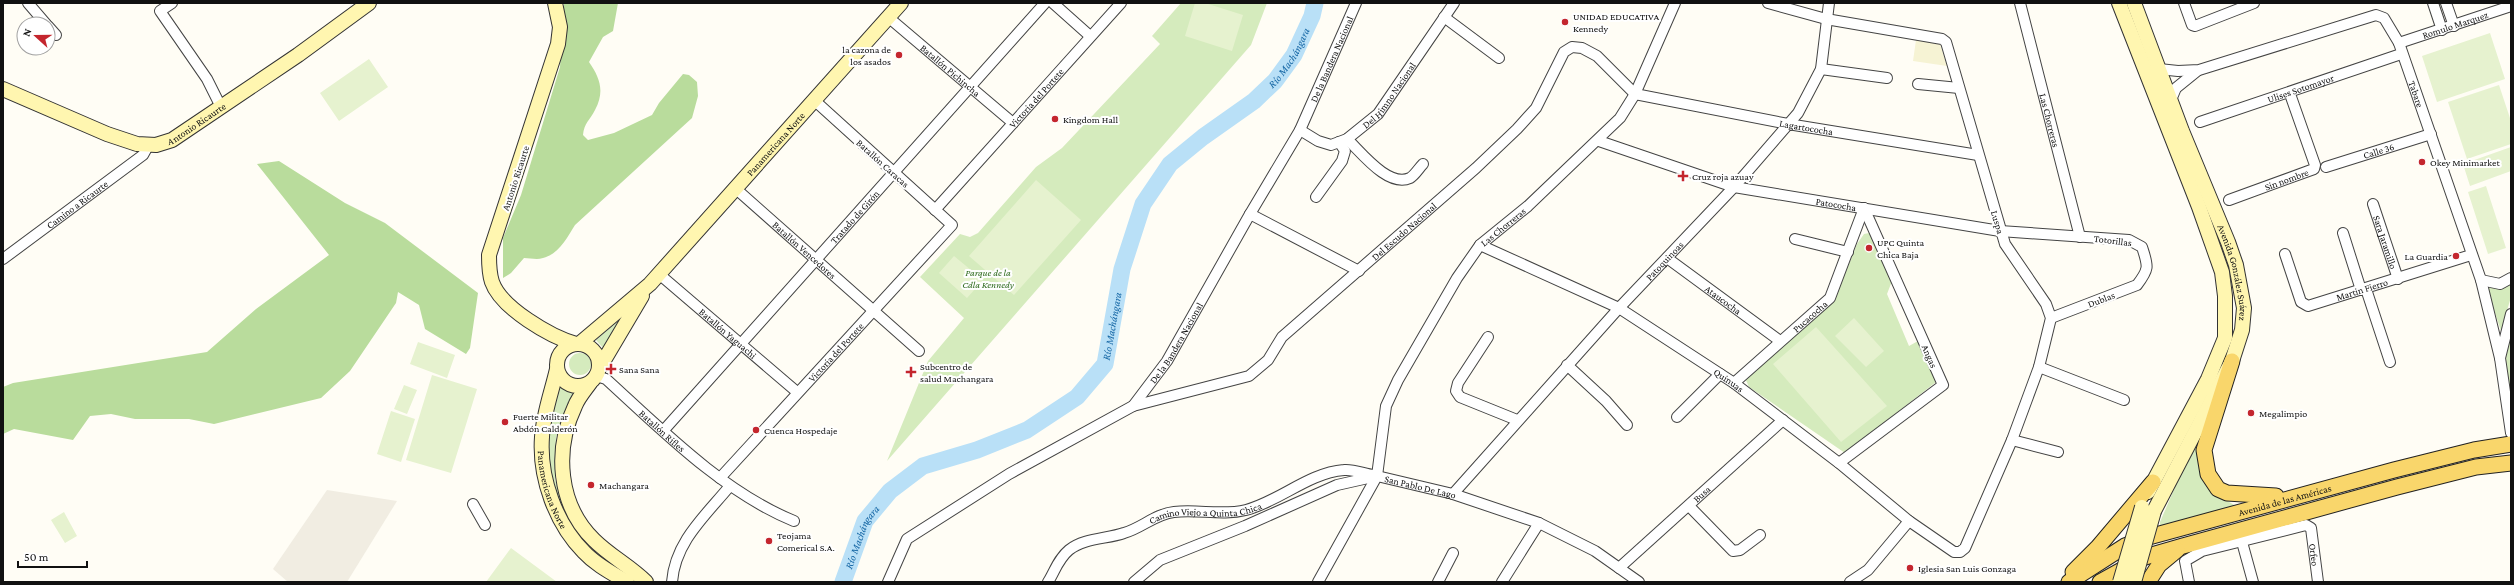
<svg xmlns="http://www.w3.org/2000/svg" width="2514" height="585" viewBox="0 0 2514 585" font-family="'Crimson Pro',serif">
<style>
.farmland{fill:#f6f3d4}
.green{fill:#d5ebbd}
.forest{fill:#b9dc9c}
.pitch{fill:#e6f2cf}
.plaza{fill:#f1ede2}
.lines{fill:none;stroke-linecap:round;stroke-linejoin:round}
.river{stroke:#b9e0f7;stroke-width:17}
.minor-casing{stroke:#444;stroke-width:12}
.secondary-casing{stroke:#333;stroke-width:16}
.primary-casing{stroke:#222;stroke-width:17}
.minor{stroke:#fff;stroke-width:10}
.secondary{stroke:#fff6b0;stroke-width:14}
.primary{stroke:#f9d66b;stroke-width:15}
.secondary-bridge-casing{stroke:#333;stroke-width:16;stroke-linecap:butt}
.secondary-bridge{stroke:#fff6b0;stroke-width:14}
.poi-dot{fill:#c4262e;stroke:#fff;stroke-width:1.5}
.labels{text-anchor:middle;stroke-width:4;stroke-linejoin:round;paint-order:stroke}
.poi-label{font-size:10px;fill:#111;stroke:#fff;text-anchor:start}
.street-label{font-size:10px;fill:#111;stroke:#fff}
.park-label{font-size:10px;font-style:italic;fill:#2f6b1f;stroke:#fff}
.water-label{font-size:11px;font-style:italic;fill:#1768a6;stroke:#fff}
</style>
<rect width="100%" height="100%" fill="#fffdf5"/>
<!-- farmland -->
<path class="farmland" d="M1916,40l24,4 7,22 -34,-5z"/>
<!-- green -->
<path class="green" d="M1181,3h86l-16,42 -364,416 41,-100 36,-43 -44,-41 40,-43 10,3 8,-4 58,-66 26,-19 98,-104 -8,-8z
M1869,233l4,3 19,45 -5,13 22,52 9,-5 18,41 -91,71 -96,-66 -4,-9 89,-77 23,-57 7,-10z
M2511,284v13l-10,34 -15,-45 16,2z
M2511,315v118l-11,-75z
M624,316l-21,32 -7,-8z
M569 364a11 11 0 1 1 22 0a11 11 0 1 1-22 0Z
M560,383l16,8 -20,46 -1,42 8,28 -5,-2 -9,-35v-43z
M2202,436l-4,30 14,26 24,14 -76,23v-7l22,-51z"/>
<!-- forest -->
<path class="forest" d="M564,3h54l-5,28 -10,6 -14,25c11,16 16,29 6,48 -5,10 -11,13 -12,25l5,5 26,-7 38,-18 7,-12 24,-29 6,1 8,7 1,14 -6,22 -117,107c-8,13 -16,29 -32,33 -6,2 -13,0 -19,0l-13,15 -8,5v-40l18,-43 39,-128z
M279,161l66,42 40,20 93,70 -8,55 -4,6 -41,-25 -6,-24 -21,-13 -2,11 -46,68 -29,27 -107,26 -25,-5h-54l-24,-5 -21,2 -17,24 -59,-11 -11,5v-47l10,-4 194,-31 49,-43 73,-54 -72,-91z"/>
<!-- pitch -->
<path class="pitch" d="M1195,3h10l38,12 -11,36 -47,-15z
M2490,33l15,46 -68,23 -15,-46z
M369,59l19,28 -49,34 -19,-28z
M2499,85l12,36v23l-44,15 -19,-57z
M2511,147v24l-41,15 -7,-22z
M1036,180l45,40 -67,75 -45,-39z
M2486,186l20,62 -18,6 -20,-62z
M954,256l29,24 -16,18 -28,-25z
M1854,318l30,33 -18,16 -31,-31z
M1816,327l71,79 -46,36 -68,-78z
M418,342l37,13 -8,23 -37,-14z
M432,375l45,14 -26,84 -45,-13z
M404,385l13,5 -10,24 -13,-5z
M391,411l24,8 -14,43 -24,-8z
M64,512l13,24 -12,7 -14,-23z
M511,548l46,34h-71z"/>
<!-- plaza -->
<path class="plaza" d="M327,490l70,11 -50,81h-59l-15,-13z"/>
<g class="lines">
<!-- river -->
<path class="river" id="s1" d="M843,582l22,-61 25,-30 33,-25 54,-16 50,-20 50,-33 28,-33 17,-95 21,-65 27,-40 33,-27 51,-36 21,-20 19,-26 18,-39 3,-13"/>
<defs>
<g id="minor">
<path d="M28,3l18,21"/>
<path d="M172,3l-12,8 47,68 14,28"/>
<path d="M1053,3l37,33"/>
<path id="s2" d="M2020,3l60,234"/>
<path d="M2184,3l8,22 3,1 59,-23"/>
<path d="M2433,3l9,27"/>
<path d="M2446,3l8,23"/>
<path id="s3" d="M888,17l125,106"/>
<path d="M1444,17l55,41"/>
<path d="M48,26l8,9"/>
<path id="s4" d="M2399,43l112,-37"/>
<path d="M1821,69l66,9"/>
<path id="s5" d="M2159,69l19,2 21,-1 177,-55 8,3 15,25 82,237 19,78"/>
<path d="M1918,84l41,4"/>
<path d="M2171,100l5,-12 21,-17"/>
<path id="s6" d="M2200,122l201,-68"/>
<path id="s7" d="M1300,130l18,11 13,4 16,-6 31,-25 76,-111"/>
<path d="M1347,139c14,13 41,49 63,39 5,-3 9,-10 13,-14"/>
<path id="s8" d="M1599,141l135,46 266,44 129,9 13,7c6,19 8,21 -5,38l-86,33"/>
<path id="s9" d="M2326,167l105,-33"/>
<path id="s10" d="M735,188l184,163"/>
<path d="M1316,197l26,-36 3,-10 -6,-9"/>
<path id="s11" d="M2229,200l85,-31 1,-4 -25,-71"/>
<path id="s12" d="M2373,204l25,75"/>
<path id="s13" d="M935,210l186,-207"/>
<path d="M1250,214l109,57"/>
<path d="M2343,233l18,57"/>
<path d="M1795,239l53,13"/>
<path id="s14" d="M1480,245l139,63 115,75 105,80 70,58 45,31h6l5,-4 47,-108 27,-73 12,-49 -5,-14 -41,-60 -59,-202 -4,-3 -116,-20 -58,-16"/>
<path id="s15" d="M2285,254l16,48 7,4 163,-51"/>
<path id="s16" d="M1667,258l113,83"/>
<path id="s17" d="M3,259l140,-104 5,-9"/>
<path id="s18" d="M659,274l138,118"/>
<path d="M2481,280l19,4 11,-6"/>
<path d="M2366,289l24,73"/>
<path d="M2511,314l-11,44 11,75"/>
<path d="M1488,337l-30,46 -2,8 4,6 57,23"/>
<path d="M1567,365l39,36 21,24"/>
<path d="M2039,367l85,33"/>
<path id="s19" d="M596,376l10,3c56,51 117,113 188,142"/>
<path id="s20" d="M1734,383l96,-85 34,-90"/>
<path id="s21" d="M1133,406l116,-30 19,-16 14,-23 194,-169 41,-39 19,-21 28,-56 8,-5 10,1 15,8 38,38 153,30 190,31"/>
<path d="M1677,417l43,-43"/>
<path id="s22" d="M664,430l381,-427"/>
<path d="M2012,440l46,12"/>
<path d="M1839,463l104,-78 -79,-177"/>
<path id="s23" d="M720,478l232,-253 -138,-125"/>
<path id="s24" d="M1453,494l166,-186 115,-121 64,-74 23,-44 8,-66"/>
<path d="M473,504l12,21"/>
<path d="M1689,506l44,45 7,-1 20,-15"/>
<path d="M2242,542l11,40"/>
<path id="s25" d="M1619,568l164,-148"/>
<path d="M672,582c3,-40 33,-66 57,-95"/>
<path id="s26" d="M888,582l19,-43 102,-65 124,-68 34,-45 83,-147 50,-84 56,-127"/>
<path id="s27" d="M1048,582c7,-11 10,-23 21,-32 15,-12 38,-11 55,-17 18,-5 31,-19 50,-21 24,-3 48,4 72,-2 34,-9 62,-37 98,-40 9,-1 21,4 29,5"/>
<path id="s28" d="M1134,582l26,-22 85,-34 92,-41 40,-9 76,18 86,29 56,28 44,31"/>
<path id="s29" d="M1318,582l59,-106 9,-70 12,-26 59,-102 23,-33 48,-39 92,-88 15,-24 40,-91"/>
<path d="M1438,582l15,-29"/>
<path d="M1502,582l37,-59"/>
<path d="M1850,582l18,-12 41,-49"/>
<path id="s30" d="M2189,582l-4,-21 17,-10 104,-26 5,3 7,54"/>
</g>
<g id="secondary">
<path d="M555,3l5,24 -2,17 -69,211c0,9 0,18 3,27 9,26 59,55 84,62"/>
<path d="M2119,3l80,204 23,65 3,24v42l-17,41 -60,113"/>
<path id="s31" d="M2134,3l48,128 46,111 8,23 8,43 -2,22 -10,31 -78,150"/>
<path id="s32" d="M3,89l104,45 30,10 19,1 16,-5 126,-85 71,-52"/>
<circle cx="578" cy="365" r="21"/>
<path id="s33" d="M579,344l71,-60 251,-281"/>
<path d="M600,367l42,-71"/>
<path id="s34" d="M557,369c-5,22 -14,46 -15,68 -3,41 14,87 42,115 12,13 28,21 43,30"/>
<path d="M590,383c-5,7 -12,15 -15,23 -21,44 -17,99 19,134 16,16 36,26 52,42"/>
</g>
<g id="primary">
<path d="M2232,361l-28,89 4,24 10,15 9,4 49,3"/>
<path d="M2073,572l25,-25 55,-65"/>
<path id="s35" d="M2069,582l56,-36 20,-8 249,-68 80,-20 37,-6"/>
<path d="M2100,582l45,-25 38,-11 214,-59 79,-20 35,-4"/>
<path d="M2148,582l11,-17 18,-15"/>
</g>
</defs>
<!-- minor casing -->
<use href="#minor" class="minor-casing"/>
<!-- secondary casing -->
<use href="#secondary" class="secondary-casing"/>
<!-- primary casing -->
<use href="#primary" class="primary-casing"/>
<!-- minor -->
<use href="#minor" class="minor"/>
<!-- secondary -->
<use href="#secondary" class="secondary"/>
<!-- primary -->
<use href="#primary" class="primary"/>
<defs>
<path id="secondary-bridge" d="M2120,582l22,-75
M2134,582l20,-71"/>
</defs>
<!-- secondary-bridge casing -->
<use href="#secondary-bridge" class="secondary-bridge-casing"/>
<!-- secondary-bridge -->
<use href="#secondary-bridge" class="secondary-bridge"/>
</g>
<!-- markers -->
<g class="poi-dot">
<circle cx="1565" cy="22" r="4"/>
<circle cx="899" cy="55" r="4"/>
<circle cx="1055" cy="119" r="4"/>
<circle cx="2422" cy="162" r="4"/>
<path d="M1681 170h4v4h4v4h-4v4h-4v-4h-4v-4h4z"/>
<circle cx="1869" cy="248" r="4"/>
<circle cx="2456" cy="256" r="4"/>
<path d="M609 363h4v4h4v4h-4v4h-4v-4h-4v-4h4z"/>
<path d="M909 366h4v4h4v4h-4v4h-4v-4h-4v-4h4z"/>
<circle cx="2251" cy="413" r="4"/>
<circle cx="505" cy="422" r="4"/>
<circle cx="756" cy="430" r="4"/>
<circle cx="591" cy="485" r="4"/>
<circle cx="769" cy="541" r="4"/>
<circle cx="1910" cy="568" r="4"/>
</g>
<g class="labels">
<!-- poi labels -->
<g class="poi-label">
<text x="1573" y="20">UNIDAD EDUCATIVA<tspan x="1573" dy="12">Kennedy</tspan></text>
<text x="891" y="53" text-anchor="end">la cazona de<tspan x="891" dy="12">los asados</tspan></text>
<text x="1063" y="123">Kingdom Hall</text>
<text x="2430" y="166">Okey Minimarket</text>
<text x="1692" y="180">Cruz roja azuay</text>
<text x="1877" y="246">UPC Quinta<tspan x="1877" dy="12">Chica Baja</tspan></text>
<text x="2448" y="260" text-anchor="end">La Guardia</text>
<text x="920" y="370">Subcentro de<tspan x="920" dy="12">salud Machangara</tspan></text>
<text x="619" y="373">Sana Sana</text>
<text x="2259" y="417">Megalimpio</text>
<text x="513" y="420">Fuerte Militar<tspan x="513" dy="12">Abdón Calderón</tspan></text>
<text x="764" y="434">Cuenca Hospedaje</text>
<text x="599" y="489">Machangara</text>
<text x="777" y="539">Teojama<tspan x="777" dy="12">Comerical S.A.</tspan></text>
<text x="1918" y="572">Iglesia San Luis Gonzaga</text>
</g>
<!-- street labels -->
<g class="street-label">
<text dy="4" stroke="none"><textPath href="#s4" startOffset="59">Romulo Marquez</textPath></text>
<text dy="4" stroke="none"><textPath href="#s26" startOffset="710">De la Bandera Nacional</textPath></text>
<text dy="4" stroke="none"><textPath href="#s3" startOffset="82">Batallón Pichincha</textPath></text>
<text dy="4" stroke="none"><textPath href="#s6" startOffset="106">Ulises Sotomayor</textPath></text>
<text dy="4" stroke="none"><textPath href="#s7" startOffset="113">Del Himno Nacional</textPath></text>
<text dy="4" stroke="none"><textPath href="#s5" startOffset="317">Tabare</textPath></text>
<text dy="4" stroke="none"><textPath href="#s13" startOffset="151">Victoria del Portete</textPath></text>
<text dy="4" stroke="none"><textPath href="#s2" startOffset="121">Las Chorreras</textPath></text>
<text dy="4" stroke="none"><textPath href="#s32" startOffset="210">Antonio Ricaurte</textPath></text>
<text dy="4" stroke="none"><textPath href="#s21" startOffset="841">Lagartococha</textPath></text>
<text dy="4" stroke="none"><textPath href="#s33" startOffset="281">Panamericana Norte</textPath></text>
<text dy="4" stroke="none"><textPath href="#s9" startOffset="55">Calle 36</textPath></text>
<text transform="translate(883 163) rotate(42)" y="4">Batallón Caracas</text>
<text transform="translate(515 178) rotate(-72)" y="4">Antonio Ricaurte</text>
<text dy="4" stroke="none"><textPath href="#s11" startOffset="61">Sin nombre</textPath></text>
<text dy="4" stroke="none"><textPath href="#s8" startOffset="246">Patococha</textPath></text>
<text dy="4" stroke="none"><textPath href="#s17" startOffset="92">Camino a Ricaurte</textPath></text>
<text dy="4" stroke="none"><textPath href="#s22" startOffset="286">Tratado de Girón</textPath></text>
<text transform="translate(1998 222) rotate(73)" y="4">Luspa</text>
<text dy="4" stroke="none"><textPath href="#s29" startOffset="408">Las Chorreras</textPath></text>
<text dy="4" stroke="none"><textPath href="#s21" startOffset="333">Del Escudo Nacional</textPath></text>
<text transform="translate(2113 240) rotate(7)" y="4">Totorillas</text>
<text dy="4" stroke="none"><textPath href="#s12" startOffset="40">Sara Jaramillo</textPath></text>
<text dy="4" stroke="none"><textPath href="#s10" startOffset="93">Batallón Vencedores</textPath></text>
<text dy="4" stroke="none"><textPath href="#s24" startOffset="315">Patoquinoas</textPath></text>
<text dy="4" stroke="none"><textPath href="#s31" startOffset="288">Avenida González Suárez</textPath></text>
<text dy="4" stroke="none"><textPath href="#s15" startOffset="115">Martin Fierro</textPath></text>
<text transform="translate(2101 299) rotate(-21)" y="4">Dublas</text>
<text dy="4" stroke="none"><textPath href="#s16" startOffset="70">Ataucocha</textPath></text>
<text dy="4" stroke="none"><textPath href="#s20" startOffset="101">Pucacocha</textPath></text>
<text dy="4" stroke="none"><textPath href="#s18" startOffset="91">Batallón Yaguachi</textPath></text>
<text dy="4" stroke="none"><textPath href="#s26" startOffset="386">De la Bandera Nacional</textPath></text>
<text dy="4" stroke="none"><textPath href="#s23" startOffset="171">Victoria del Portete</textPath></text>
<text transform="translate(1930 356) rotate(66)" y="4">Angas</text>
<text dy="4" stroke="none"><textPath href="#s14" startOffset="284">Quinuas</textPath></text>
<text dy="4" stroke="none"><textPath href="#s19" startOffset="87">Batallón Rifles</textPath></text>
<text dy="4" stroke="none"><textPath href="#s28" startOffset="312">San Pablo De Lago</textPath></text>
<text dy="4" stroke="none"><textPath href="#s34" startOffset="124">Panamericana Norte</textPath></text>
<text dy="4" stroke="none"><textPath href="#s25" startOffset="111">Busa</textPath></text>
<text dy="4" stroke="none"><textPath href="#s35" startOffset="233">Avenida de las Américas</textPath></text>
<text dy="4" stroke="none"><textPath href="#s27" startOffset="182">Camino Viejo a Quinta Chica</textPath></text>
<text dy="4" stroke="none"><textPath href="#s30" startOffset="181">Orfeo</textPath></text>
</g>
<!-- park labels -->
<g class="park-label">
<text x="988" y="276">Parque de la<tspan x="988" dy="12">Cdla Kennedy</tspan></text>
</g>
<!-- water labels -->
<g class="water-label">
<text dy="4" stroke="none"><textPath href="#s1" startOffset="733">Río Machángara</textPath></text>
<text dy="4" stroke="none"><textPath href="#s1" startOffset="397">Río Machángara</textPath></text>
<text dy="4" stroke="none"><textPath href="#s1" startOffset="49">Río Machángara</textPath></text>
</g>
</g>
<!-- border -->
<rect width="2514" height="585" fill="none" stroke="#111111" stroke-width="8"/>
<!-- north arrow -->
<g transform="translate(36 36) rotate(291)"><circle r="19" fill="#ffffff" stroke="#a0a0a0"/>
<path d="M0-3L7 15L0 10L-7 15Z" fill="#c4262e"/>
<text y="-6" font-size="11" font-weight="bold" text-anchor="middle" fill="#111111">N</text>
</g>
<!-- scale -->
<path d="M18 561v6h69v-6" fill="none" stroke="#111111" stroke-width="2"/>
<text x="24" y="561" font-size="12" fill="#111111" stroke="#ffffff" stroke-width="3" paint-order="stroke">50 m</text>
</svg>
